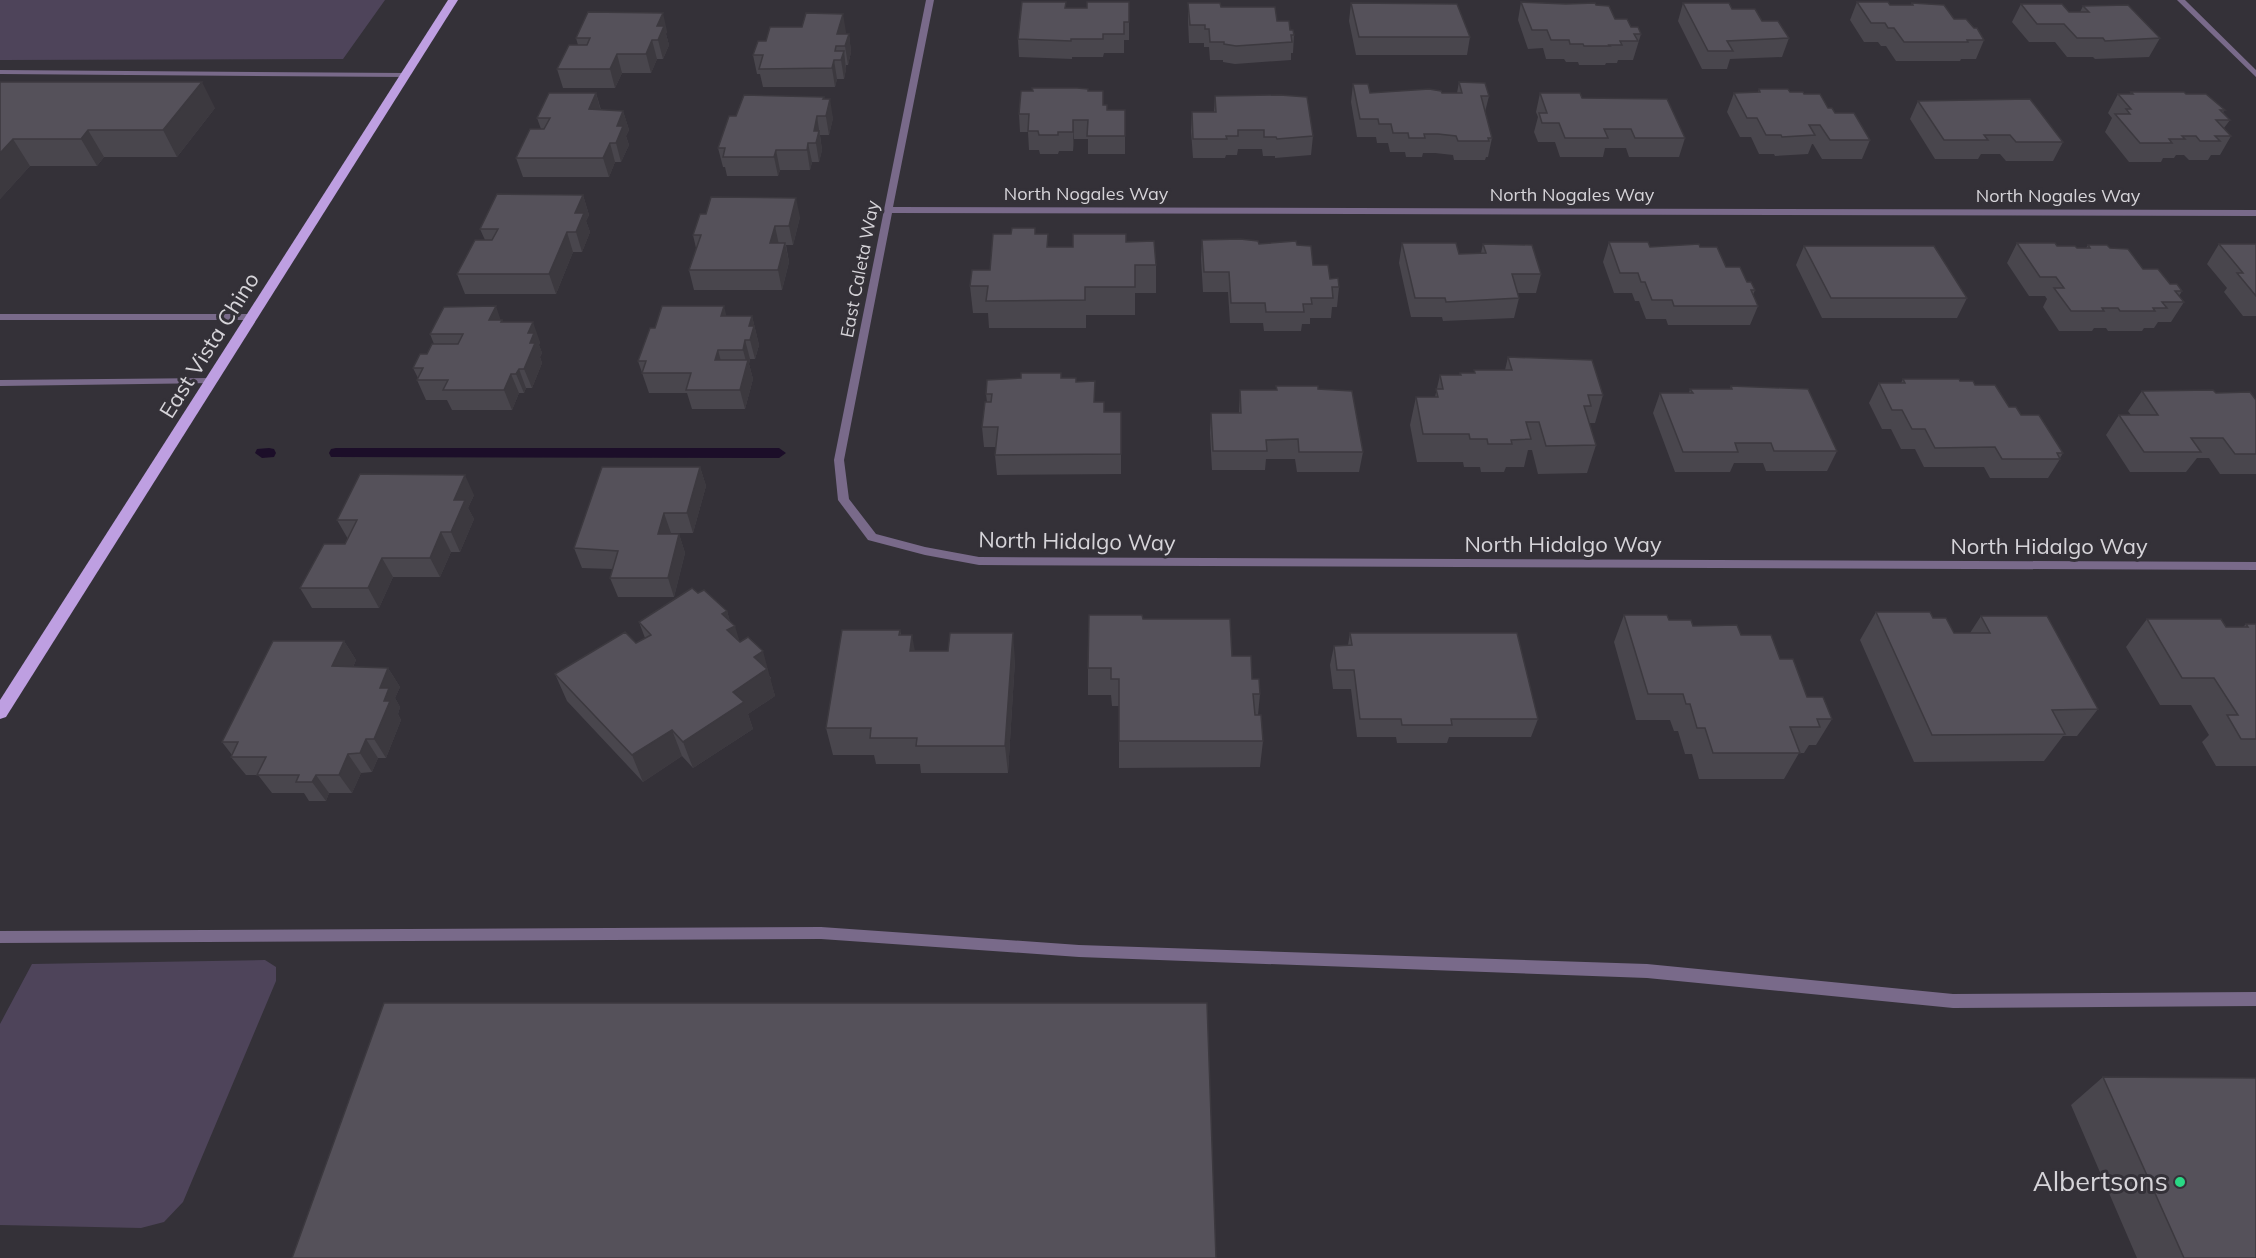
<svg xmlns="http://www.w3.org/2000/svg" width="2256" height="1258" viewBox="0 0 2256 1258" font-family="Mulish,sans-serif">
<style>
.green{fill:#4e445a}
.lines{fill:none;stroke-linecap:round;stroke-linejoin:round}
.stream{fill:#1c0e29;fill-rule:evenodd}
.lane{fill:#796a8a;fill-rule:evenodd}
.street{fill:#796a8a;fill-rule:evenodd}
.primary{fill:#be9fe1;fill-rule:evenodd}
.wall{fill:#49464d}
.shaded-wall{fill:#3c393f}
.building{fill:#55515a;stroke:#3c393f;stroke-width:1.5}
.poi-dot{fill:#2ad885;stroke:#343138;stroke-width:2}
.labels{text-anchor:middle;stroke-width:6;stroke-linejoin:round;paint-order:stroke}
.far-street-label{font-size:18px;fill:#d6d4d9;stroke:#343138}
.street-label{font-size:22px;fill:#d6d4d9;stroke:#343138}
.near-poi-label{font-size:27px;fill:#d6d4d9;stroke:#343138;text-anchor:end}
</style>
<rect width="100%" height="100%" fill="#343138"/>
<!-- green -->
<path class="green" d="M0,0h385l-42,59 -343,1z
M265,960l11,7v14l-93,221 -19,20 -23,6 -141,-3v-201l32,-60z"/>
<g class="lines">
<!-- stream -->
<path class="stream" d="M269,448l5,1 2,4 -2,4 -12,1 -7,-5 2,-4z
M336,448h443l7,5 -7,5 -448,-1 -2,-4 2,-4z"/>
<!-- lane -->
<path class="lane" d="M0,70l405,3 4,2 -4,2 -405,-3z
M0,314h252l5,3 -5,3h-252z
M211,378l5,3 -1,2 -215,3v-6z
M821,927l258,18 568,19 306,30 303,-2v14l-303,2 -306,-30 -568,-21 -258,-18 -821,4v-12z"/>
<!-- street -->
<path class="street" d="M926,0h8l-41,207 1363,3v6l-1364,-3 -48,247 5,39 27,35 49,13 54,10 1277,5v8l-1277,-5 -54,-10 -57,-15 -30,-40 -4,-40z
M2177,0h8l71,70v7z"/>
<!-- primary -->
<path class="primary" d="M448,0h10l-452,717 -6,2v-19z"/>
</g>
<!-- wall -->
<path class="wall" d="M1129,2v38h-5v13h-20l-1,4h-31v2l-53,-2 -1,-18 48,-31h21z
M1521,2l75,3 19,14 16,8 10,7 -8,26h-15l-1,3h-11l-1,2h-26l-1,-3h-12l-2,-3h-18l-3,-11 -15,1 -10,-29z
M1857,2l33,3h21l1,-2 42,16 30,21 -8,19h-15l-1,2h-64l-10,-15h-5l-3,-4h-14l-14,-22z
M1188,3l89,18 13,9 4,5 -1,18h-2v7l-56,4 -12,-2v-2h-13l-1,-13h-5v-4h-15l-1,-22z
M1351,3l119,34 -3,18h-111l-7,-34z
M1683,3l49,6 30,12 27,17 -7,19 -52,2 -3,10h-25l-24,-48z
M2021,4l48,8h11l3,-6 77,32 -11,19 -54,2 -2,-2h-26l-12,-15h-26l-17,-20z
M667,31l-1,3 3,11 -6,14h-6l-6,14h-29l-7,15h-52l-6,-19 21,-24 -2,-7z
M846,32l-1,2h4l2,18 -3,13h-2v4l-2,10h-7l-2,8h-72l-3,-13h-3l-4,-19 13,-14z
M0,82l215,26 -38,49h-73l-7,9h-67l-30,33z
M1459,82l30,14 -4,16 7,26 -4,19h-2l-1,3h-31l-1,-5 -18,-2h-12l-1,4h-16l-1,-5h-15l-2,-9h-11l-1,-6h-19l-6,-35 2,-18 17,9h87z
M1759,89l31,3 14,2 24,14 42,32 -8,19h-40l-9,-15h-1l-4,10 -33,2 -1,-2h-15l-8,-17h-11l-13,-25 7,-19 24,-1z
M1088,91l19,19h18v44h-37v-15h-14l-1,12h-14l-1,3h-18l-1,-4h-10l-1,-18h-8l-1,-18z
M2131,92l55,2 39,16 -2,2 7,8 -6,8 7,8 -11,19h-9l-3,5h-19l-5,-5h-8l-2,3h-11l-2,4h-32l-24,-30 7,-14 -4,-5 10,-19h12z
M596,93l5,17 22,1 6,19 -3,6 3,9 -8,17h-6l-6,15h-86l-7,-19 25,-29 -4,-11z
M1540,93l42,5 103,40 -6,19h-50l-3,-9h-21l-2,9h-43l-5,-15h-17l-4,-10 4,-15 -2,-5z
M1215,96l98,40 -2,19 -36,3v-2h-12l-1,-7h-24l-1,6h-11l-1,3h-32l-2,-27 1,-19h22z
M824,97l9,21 -4,17h-9l2,15 -3,12h-7l-2,8h-30l-2,6h-51l-2,-9h-2l-5,-19z
M1918,101l145,41 -10,19h-47l-6,-7h-19l-3,5h-43l-25,-40z
M583,195l6,20 -3,6 4,11 -8,20h-9l-17,42h-91l-8,-20 28,-34 -5,-11z
M800,217l-7,28h-7l3,17 -7,28h-88l-5,-20 7,-22 -3,-13z
M1036,234l13,13h24l53,-5 30,23v28h-21v22h-49v13h-97l-1,-15h-15l-3,-27z
M1202,240l57,4 38,1 16,20 17,14 9,8 -2,20h-5l-1,11h-21v6h-8l-1,7h-37l-1,-8h-33l-2,-31h-25l-2,-33z
M1609,242l41,5h50l26,20 21,15 8,8 -2,5 5,11 -8,19h-82l-2,-6h-20l-7,-18h-4l-3,-8h-18l-11,-31z
M1402,243l57,11 22,-1 2,-9 58,30 -5,19h-19l2,5 -5,20 -71,3 -1,-4h-31l-12,-54z
M2017,243l60,5h9l2,-3 22,3 33,21 39,22 -3,5 5,6 -13,20h-13l-4,6h-10l-2,3h-34l-2,-3h-12l-2,3h-33l-16,-24 4,-8 -2,-3h-16l-22,-33z
M2219,244h37v72h-13l-19,-24 3,-4 -20,-24z
M1804,246l163,52 -10,20h-135l-26,-53z
M726,316h26l7,29 -4,14h-5l-1,5 4,15 -8,30h-53l-5,-16h-38l-11,-32 17,-33z
M502,320l1,2 37,20 -1,3 3,8 -2,4 2,6 -10,25h-6l-2,5h-5l-7,17h-60l-5,-10h-21l-9,-20 1,-2 -5,-10 14,-14 7,-10 -4,-10z
M1508,357l95,38 -8,28h-6l7,22 -9,28 -49,1 -6,-24h-4l-4,17h-18l-2,5h-23l-1,-5h-16l-1,-5h-46l-7,-37 6,-28h19l5,-22h19l1,-2h14v-3h31z
M1061,378l15,4 28,30h17v62l-124,1 -2,-20 1,-8h-12l-2,-20 5,-25 -1,-8z
M1903,379l57,2 15,4 46,30 42,38 -3,5v1l-12,19h-58l-6,-11h-60l-9,-18h-14l-10,-20h-9l-13,-26 10,-20h22z
M1276,386l42,3 45,63 -4,20h-62l-2,-13h-29l-1,11h-53l-2,-37 1,-20h28l1,-23h36z
M1731,386l106,65 -10,20h-61l-3,-8h-29l-4,9h-55l-22,-59 7,-20h29l1,-4h40z
M2142,391l74,2 40,7v74h-36l-11,-16h-12l-11,14h-56l-24,-37 13,-20h12l-3,-4z
M700,467l6,19 -13,47h-22v1h8l6,19 -11,44h-56l-8,-19 3,-9 -31,-1 -8,-20z
M474,495l-6,13 6,11 -14,33h-9l-11,25h-47l-14,31h-67l-12,-20 45,-44 3,-5 -11,-19z
M698,593l29,18 3,11 10,20 31,36 -1,1 5,17 -27,18 5,15 -60,39 -11,-12 -39,26 -76,-81 -12,-27 81,-31 9,-5 -6,-16z
M1876,612l57,6 21,15h16l11,-17 117,93 -21,27h-14l-19,25 -130,1 -54,-122z
M1624,615l45,5 24,6 87,33 27,38 25,22 -16,26h-7l-5,8h-5l-15,26h-85l-7,-25h-7l-7,-23h-4l-4,-11h-34l-22,-78z
M1143,619l89,37 20,23 8,15 -2,21 5,26 -3,26 -141,1v-62h-7l-1,-11h-23v-27z
M2147,619l79,8h17l3,-3h10v142h-40l-14,-24 7,-7 -18,-30h-31l-34,-58z
M900,630l1,5 14,16 100,9 -7,113h-87l-1,-9h-44l-2,-9h-41l-7,-27z
M1350,633l188,86 -7,18h-82l-2,6h-50l-1,-6h-39l-6,-48h-18l-3,-24 4,-19 14,-1z
M344,641l12,19 -3,7 35,1 12,19 -5,11 5,9 -2,7 3,6 -15,38h-8l-6,14 -11,1 -9,20h-23l-3,8h-17l-5,-8h-32l-14,-18h-12l-15,-18 1,-2 -10,-13z
M2103,1077l153,181h-119l-66,-153z"/>
<!-- shaded-wall -->
<path class="shaded-wall" d="M663,13l4,18 -1,3 3,11 -6,14 -5,-19 -1,-14z
M843,14l3,18 -4,14 -5,-12z
M849,34l2,18 -3,13 -3,-19z
M652,40l5,19 -6,14 -5,-19z
M844,51l2,18 -2,10 -3,-19z
M617,54l5,19 -7,15 -5,-19z
M834,60l3,19 -2,8 -3,-19z
M202,82l13,26 -38,49 -14,-27z
M596,93l5,19 -12,-3z
M824,97l2,17 4,-15 3,19 -4,17 -6,-36z
M623,111l6,19 -3,6 3,9 -8,17 -5,-19 1,-17z
M817,116l5,34 -3,12 -5,-31z
M1073,120l1,19 -1,12z
M88,130l16,27 -7,9 -16,-27z
M13,139l17,27 -30,33v-46z
M610,143l5,19 -6,15 -6,-19z
M808,143l4,19 -2,8 -3,-20z
M776,150l4,20 -2,6 -4,-19z
M583,195l6,20 -3,6 4,11 -8,20 -6,-20 -1,-19z
M796,198l4,19 -7,28 -4,-19z
M775,226l4,19 -9,-2z
M567,232l6,20 -17,42 -7,-20z
M785,243l4,19 -7,28 -4,-20z
M496,306l5,15 1,-1 7,19 -20,-19z
M724,306l5,20 -8,-10z
M752,316l7,29 -4,14 -5,-19 -1,-14z
M533,322l7,20 -1,3 3,8 -2,4 2,6 -10,25 -8,-19 4,-36z
M745,340l5,19 -1,5 4,15 -8,30 -5,-19 7,-25 -4,-15z
M718,350l5,19 -8,-9z
M519,369l7,19 -2,5 -8,-19z
M511,374l8,19 -7,17 -8,-20z
M700,467l6,19 -13,47 -6,-20z
M465,475l9,20 -6,13 6,11 -14,33 -9,-20 3,-32z
M664,513l7,20 -6,20 -7,-19z
M441,532l10,20 -11,25 -10,-19z
M679,534l6,19 -11,44 -6,-19z
M382,558l11,19 -14,31 -11,-20z
M727,611l5,17 3,-2 8,27 -8,5 -13,-44z
M1013,633l2,27 -7,113 -3,-27z
M912,635l5,27 -7,-11z
M344,641l12,19 -11,25 -13,-19z
M763,651l12,45 -27,18 5,15 -60,39 -10,-26 50,-50 21,-35z
M388,668l12,19 -5,11 5,9 -2,7 3,6 -15,38 -12,-19 10,-38 -4,-13z
M672,730l10,26 -39,26 -11,-27z
M366,739l12,19 -6,14 -12,-19z
M348,754l13,19 -9,20 -13,-18z
M316,775l13,18 -3,8 -14,-19z"/>
<!-- building -->
<path class="building" d="M1022,2h44l-1,6h22v-6h42v20h-5v12h-21v5h-32v2l-53,-2z
M1521,2l45,2 29,-1 1,2 13,1 6,13h12l4,8h7l3,7h-7l4,7h-18l2,4h-13l1,1h-26l-1,-2h-13l-1,-4h-18l-4,-10h-15z
M1857,2h31l2,3h23l-1,-2 32,2 10,14h12l8,9h3l7,12h-17l1,2h-64l-10,-14h-6l-3,-5h-14z
M1188,3h32l1,4h54l2,14h12l1,9h3l1,5h-3l1,7 -56,4 -12,-2v-2h-14l-1,-13h-4v-4h-15z
M1351,3l106,1 13,33h-111z
M1683,3h46l3,6h23l7,12h16l11,17 -62,3 6,10h-25z
M2021,4h41l7,8h20l-6,-6 45,-1 32,33 -55,3 -2,-3h-26l-13,-14h-27z
M588,12l75,1 -6,13h7l-6,14h-6l-6,14h-29l-7,15h-53l12,-24h18l3,-7h-14z
M806,13l37,1 -6,20h12l-4,12h-9l-1,5h9l-3,9h-7l-2,8 -73,1 4,-14h-10l5,-14h8l4,-14h32z
M0,82h202l-39,48h-75l-7,9h-68l-13,14z
M1459,82l26,1 4,13h-8l11,42h-4l1,3h-31l-2,-5 -18,-2h-14l1,4h-16l-1,-5h-15l-2,-9h-12l-1,-5h-18l-7,-35h15l2,9 59,-4 12,2 1,2h20z
M1032,88h45l11,1v2h15v14h4v5h18v26h-38l1,-16h-15v12h-15v3h-19l-1,-4h-10l1,-17h-10l2,-23h12z
M1759,89h29l2,3h13l1,2h16l8,14h4l3,5h19l16,27h-40l-10,-15h-11l6,10 -33,2 -1,-2h-15l-9,-17h-10l-13,-25 26,-1z
M2131,92h53l2,2h20l19,16h-5l10,10h-14l15,16h-16l5,5h-20l-4,-5h-14l3,3h-16l3,4h-32l-25,-29h15l-4,-5h5l-13,-15h15z
M549,93h47l-7,16 34,2 -6,15h6l-7,17h-6l-7,15h-87l14,-29h14l6,-11h-13z
M1540,93h40l2,5 85,1 18,39h-50l-4,-9h-27l4,9h-43l-6,-15h-17l-3,-10h8z
M744,95l80,2 -1,2h7l-4,17h-9l-3,15h5l-3,12h-8l-1,7h-31l-2,7h-51l2,-9h-7l11,-32h7z
M1280,95l27,2 6,39 -36,3 -1,-2h-12v-7h-26v6h-12l1,3h-34l-1,-27h24l-1,-16z
M2030,99l33,43h-47l-6,-7h-26l4,5h-44l-26,-39z
M497,194l86,1 -8,18h9l-8,19h-9l-18,42h-92l18,-34h17l6,-11h-18z
M711,197l85,1 -7,28h-14l-5,17h15l-7,27h-89l12,-35h-8l7,-21h6z
M1012,228h23v6h13l-1,13h26v-13h53v8l28,-1 2,24h-21v22h-50v13l-99,1 2,-15h-18l2,-16h18l3,-36h18z
M1240,239l18,2 1,3 37,-3 1,4 14,1 2,19h15l2,14 8,-1 1,9h-7l1,11h-22l1,6h-9l1,8h-38l-1,-9h-34l-2,-31h-25l-2,-32z
M1609,242h39l2,5 49,-3 1,3h17l9,20h14l7,15h4l4,8h-4l7,16h-84l-2,-6h-20l-7,-18h-4l-3,-9h-18z
M1402,243h54l3,11 27,-1 -3,-9 49,1 9,29h-29l7,24 -73,4 -1,-4h-30z
M2017,243h38l2,3h18l2,2h13l-2,-3h19l3,3 18,1 15,20h15l12,15h7l5,7h-7l9,11h-22l5,6h-14l2,3h-35l-2,-3h-16l2,3h-33l-17,-23h10l-8,-11h-16z
M2219,244h37v52l-19,-23h6z
M1804,246h130l33,52h-136z
M496,306l-7,14h13l-1,2h32l-5,11h6l-4,10h5l-11,26h-5l-3,5h-5l-7,16h-61l5,-10h-31l6,-12h-10l7,-14h7l5,-10h26l5,-10h-33l14,-27z
M662,306h62l-3,10h31l-3,10h5l-4,14h-5l-2,10h-25l-3,10h33l-8,30h-54l5,-17h-49l4,-12h-8l12,-33h5z
M1508,357l84,3 11,35h-15l3,11h-7l12,39 -50,1 -7,-24h-13l5,17 -20,1 1,4h-24l-1,-5h-17l-1,-5h-46l-7,-37h22l-2,-8h7l-3,-14h21l-1,-2h15l-1,-3h38z
M1021,373h40v5h15v4l19,-1 -1,21h10v10h17v42l-126,1 3,-28h-16l3,-25h6l1,-8h-6l1,-14 34,-2z
M1903,379h56l1,2h13l2,4h20l14,22h7l5,8h18l24,38h-6l3,6h-58l-7,-12 -60,1 -10,-19h-13l-10,-19h-10l-13,-27h26z
M1276,386h42v3l34,2 11,61h-64l-1,-13 -32,1 1,11h-54l-2,-38h30l-1,-23h37z
M1731,386l77,3 29,62h-63l-3,-8h-36l3,9h-55l-23,-59h33l-3,-4h42z
M2213,390l3,3 34,-1 6,8v54h-21l-12,-16h-32l10,14h-57l-25,-37h39l-16,-24z
M602,467h98l-13,46h-23l-6,21h21l-11,44h-58l8,-27 -44,-3z
M360,474l105,1 -11,25h11l-14,32h-10l-11,26h-48l-14,30h-68l24,-44h21l12,-24h-20z
M692,588l6,5 6,-3 23,21 -5,3 13,12 -8,4 13,12 8,-5 15,14 -9,6 13,12 -34,23 11,10 -61,40 -11,-12 -40,25 -77,-81 70,-42 11,11 15,-8 -12,-13z
M1876,612h54l3,6h13l8,15h36l-9,-17h66l51,93 -46,1 13,24 -133,1z
M1089,615h53l1,4h87l2,37h19l1,23h7l1,15h-7l2,21h6l2,26h-144v-62h-8v-11h-23z
M1624,615h43l2,5h22l2,6 44,-1 4,10h30l9,24h13l14,38h16l9,22h-15l3,8h-30l10,26h-87l-8,-25h-8l-7,-24h-4l-3,-10h-35z
M2147,619h74l5,8h22l-2,-3h10v115h-15l-14,-24h11l-24,-37h-32z
M842,630h58l-1,5h13l-2,16h38l2,-18h63l-8,113h-89l1,-8h-47l1,-10h-45z
M1350,633h167l21,86h-87l1,6h-50l-1,-6h-41l-6,-49h-17l-3,-24 18,-1z
M273,641h71l-12,25 56,2 -8,20h9l-5,13h6l-16,38h-8l-6,14 -12,1 -9,21h-23l-4,7h-16l3,-7h-42l9,-18h-35l7,-15h-16z
M384,1003h823l9,255h-924z
M2103,1077l153,1v180h-72z"/>
<!-- markers -->
<circle class="poi-dot" cx="2180" cy="1182" r="6"/>
<g class="labels">
<!-- far-street labels -->
<g class="far-street-label">
<text x="1086" y="200">North Nogales Way</text>
<text x="1572" y="201">North Nogales Way</text>
<text x="2058" y="202">North Nogales Way</text>
<text transform="translate(860 269) rotate(-79)" y="6">East Caleta Way</text>
</g>
<!-- street labels -->
<g class="street-label">
<text transform="translate(209 345) rotate(-58)" y="8">East Vista Chino</text>
<text transform="translate(1077 541) rotate(1)" y="8">North Hidalgo Way</text>
<text x="1563" y="552">North Hidalgo Way</text>
<text x="2049" y="554">North Hidalgo Way</text>
</g>
<!-- near-poi labels -->
<g class="near-poi-label">
<text x="2168" y="1191">Albertsons</text>
</g>
</g>
</svg>
